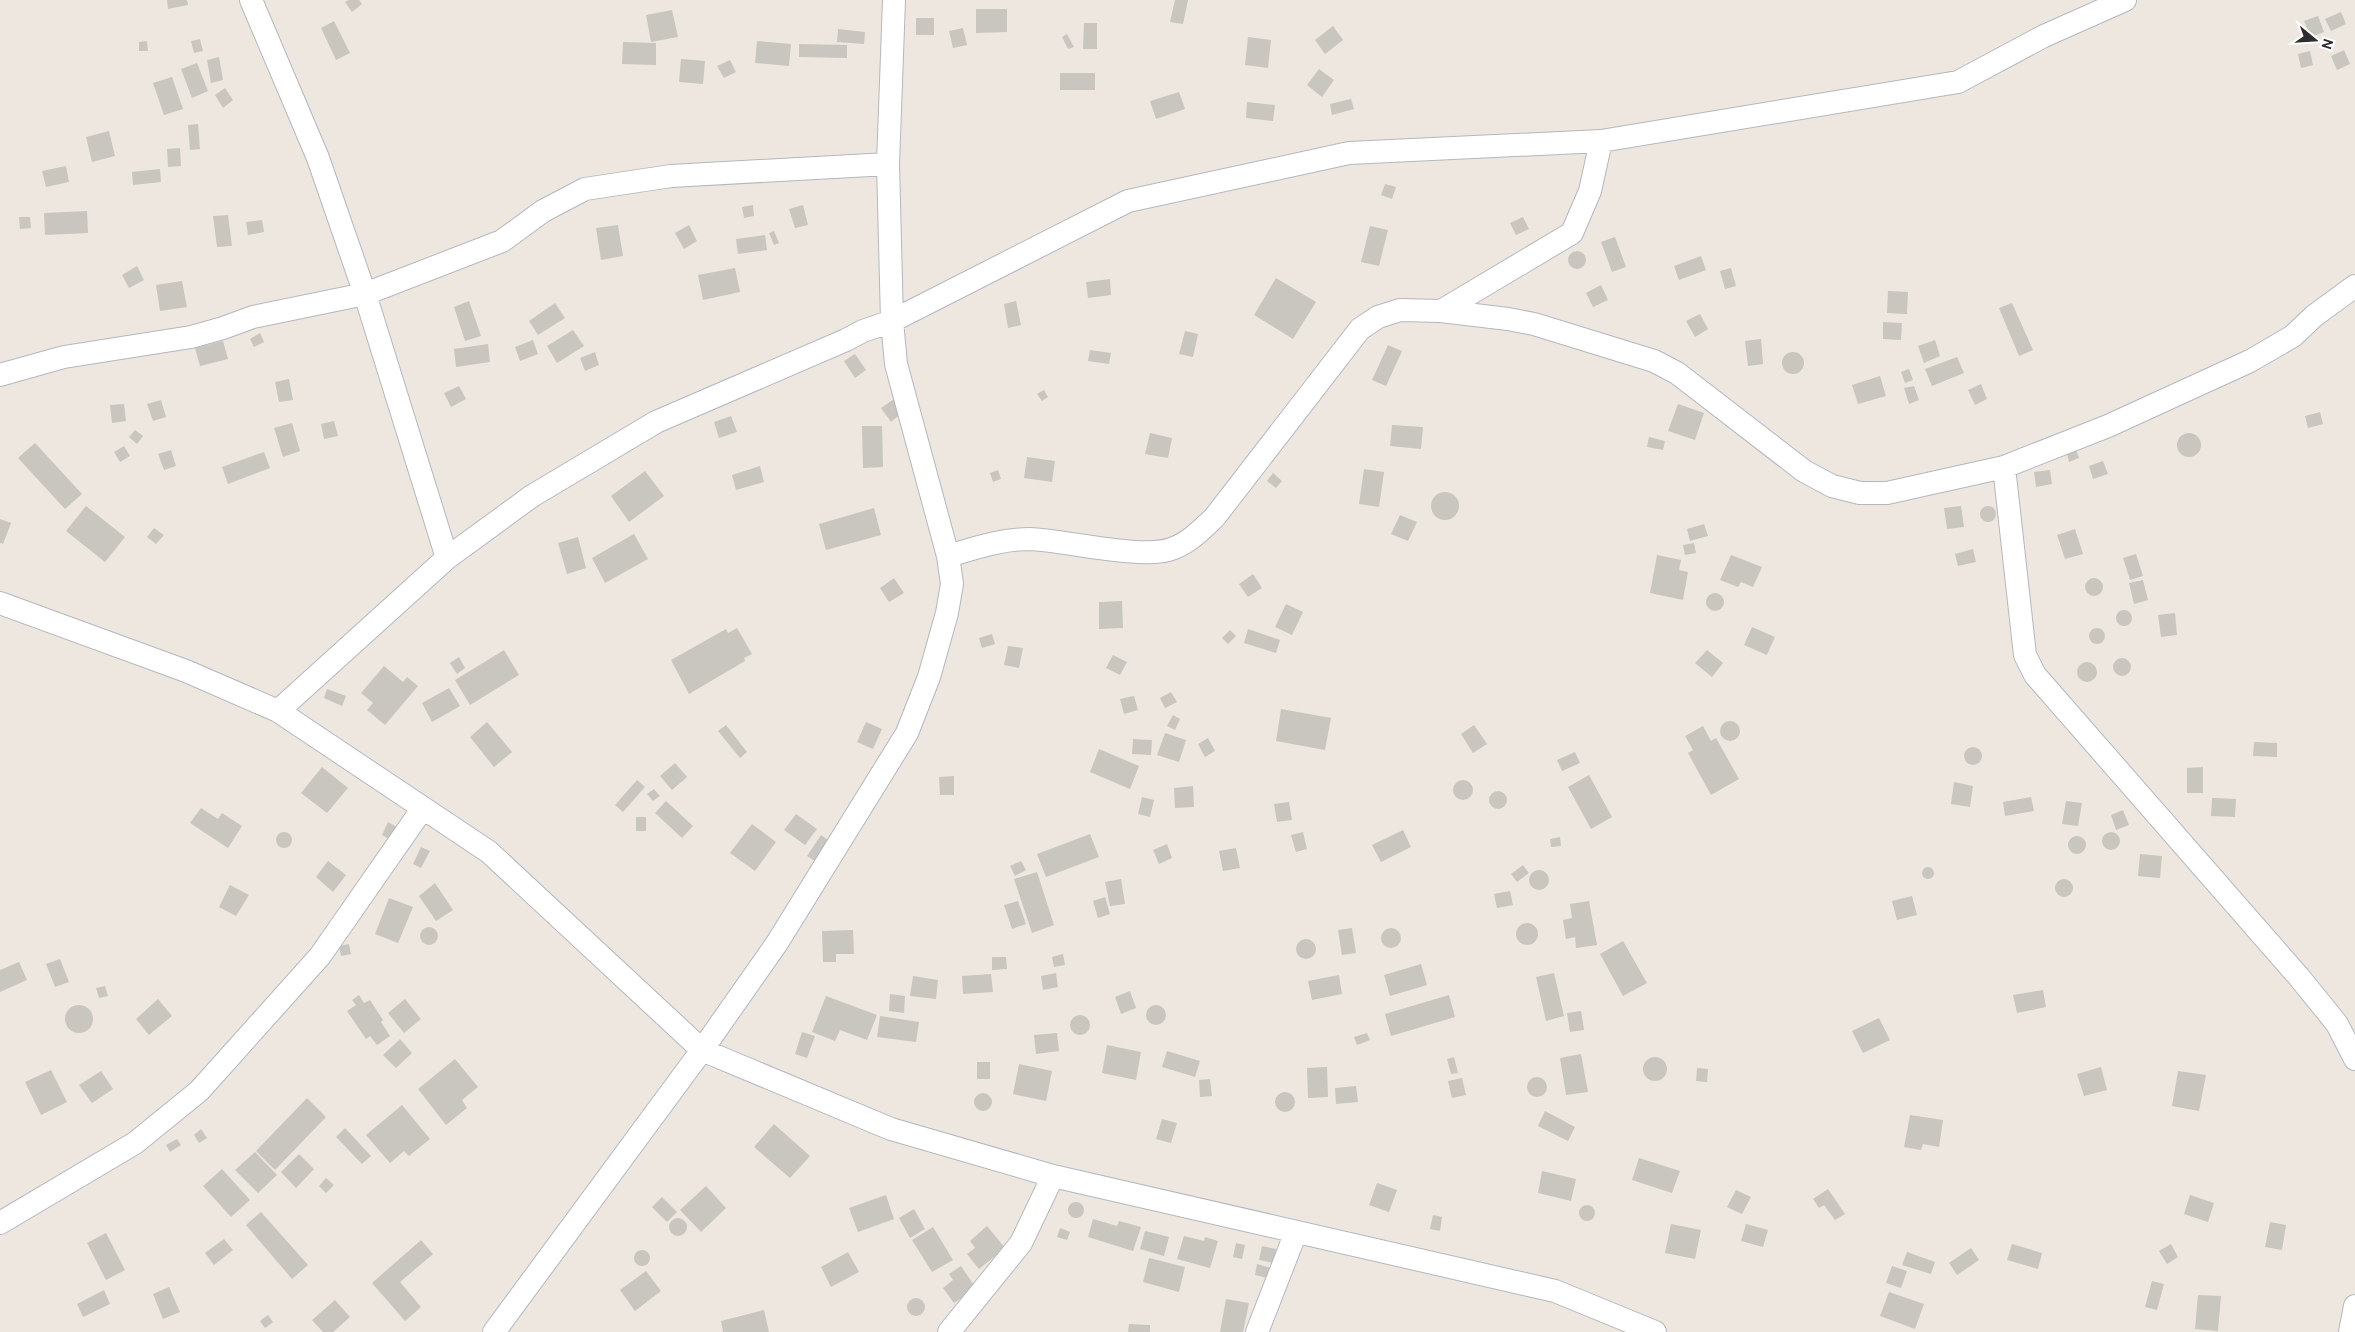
<svg xmlns="http://www.w3.org/2000/svg" width="2355" height="1332" viewBox="0 0 2355 1332" font-family="Overpass,sans-serif">
<style>
.building{fill:#c9c5bf}
.lines{fill:none;stroke-linecap:round;stroke-linejoin:round}
.street-casing{stroke:#b4b7bf;stroke-width:24}
.street{stroke:#fff;stroke-width:22}
</style>
<rect width="100%" height="100%" fill="#ede7e0"/>
<!-- building -->
<path class="building" d="M167,0h20l1,5 -20,4z
M349,0h10l3,4 -10,8 -7,-10z
M1175,0h13l-5,24 -13,-2z
M976,9h31v23l-31,1z
M672,10l6,27 -27,5 -5,-27z
M2341,12l5,12 -15,7 -6,-12z
M2318,16l6,16 -13,5 -7,-16z
M916,18h18v17h-18z
M334,21l16,32 -14,7 -15,-32z
M1084,23h13v26h-14z
M1333,26l10,14 -18,14 -10,-14z
M963,28l4,17 -14,3 -4,-17z
M838,29l27,3 -1,12 -27,-2z
M1067,34l7,13 -6,2 -6,-12z
M1248,37l23,3 -3,28 -23,-3z
M200,39l3,12 -9,2 -3,-12z
M147,41l1,10h-9v-9z
M757,41l34,3 -2,22 -34,-3z
M623,42l33,1v22l-34,-1z
M799,44l48,1v13l-48,-1z
M2344,50l6,14 -13,6 -6,-14z
M2310,51l3,14 -12,3 -3,-14z
M219,57l4,23 -12,3 -4,-23z
M681,59l24,2 -2,23 -24,-2z
M730,60l6,12 -12,6 -7,-12z
M197,63l11,28 -16,7 -11,-29z
M1319,69l15,11 -12,17 -15,-12z
M1060,73h35v17h-35z
M172,77l11,32 -19,6 -11,-32z
M225,88l8,12 -10,8 -8,-13z
M1179,92l6,17 -29,10 -6,-18z
M1351,99l3,10 -22,6 -2,-11z
M1247,102l28,3 -2,16 -27,-3z
M198,124l2,25 -10,1 -2,-25z
M109,131l6,25 -23,6 -6,-25z
M180,148l1,18 -13,1 -1,-18z
M66,166l3,16 -23,5 -4,-16z
M160,169l1,13 -28,3 -1,-13z
M1385,184l11,3 -4,12 -11,-4z
M753,205l1,11 -10,2 -2,-11z
M803,205l5,20 -13,3 -6,-19z
M87,211l1,22 -43,2 -1,-22z
M228,215l4,31 -15,1 -4,-31z
M19,217h11l1,11 -11,1z
M1523,217l6,12 -13,6 -6,-12z
M262,220l2,12 -16,3 -2,-13z
M618,225l5,31 -22,4 -5,-32z
M689,225l8,16 -13,8 -9,-16z
M1370,226l18,4 -9,36 -18,-4z
M774,231l5,12 -5,2 -5,-12z
M765,235l2,15 -29,4 -2,-15z
M1615,237l11,30 -14,5 -11,-30z
M1568 260a9 9 0 1 1 18 0a9 9 0 1 1-18 0Z
M1701,256l5,14 -27,10 -5,-14z
M137,266l7,14 -15,8 -7,-13z
M735,268l5,24 -37,8 -5,-25z
M1731,268l5,18 -11,3 -5,-18z
M1276,278l40,24 -23,37 -39,-24z
M1110,279l1,16 -23,3 -2,-16z
M182,281l5,26 -27,4 -4,-26z
M1601,285l7,15 -15,7 -7,-14z
M1888,291l20,1 -1,22 -20,-1z
M469,301l12,35 -16,5 -11,-34z
M1016,301l5,24 -13,3 -4,-24z
M555,303l10,15 -27,17 -9,-14z
M2012,303l21,47 -14,6 -20,-48z
M1700,314l8,15 -13,8 -9,-16z
M1883,322l19,1 -1,17 -18,-1z
M573,330l11,16 -27,17 -10,-17z
M1185,331l13,3 -5,23 -14,-3z
M260,333l4,9 -10,5 -4,-8z
M1761,339l2,25 -15,2 -3,-25z
M533,340l5,14 -18,7 -5,-14z
M1935,340l5,16 -16,7 -6,-17z
M223,341l5,18 -28,7 -5,-18z
M488,344l2,18 -34,5 -2,-18z
M1388,345l14,6 -16,35 -14,-6z
M1090,350l21,3 -2,11 -21,-3z
M595,352l4,13 -14,6 -5,-13z
M1782 363a11 11 0 1 1 22 0a11 11 0 1 1-22 0Z
M855,354l11,16 -11,8 -11,-17z
M1957,357l7,16 -32,13 -7,-17z
M1909,369l4,11 -8,3 -4,-11z
M1880,376l6,20 -28,8 -6,-19z
M289,379l4,21 -14,2 -4,-20z
M1981,384l6,15 -12,6 -7,-15z
M459,386l7,13 -15,8 -7,-14z
M1914,386l5,14 -10,4 -5,-16z
M1044,390l4,7 -6,4 -5,-7z
M894,399l9,13 -12,10 -10,-14z
M161,400l5,17 -13,4 -6,-17z
M124,404l2,17 -14,2 -2,-18z
M1678,404l26,9 -9,27 -27,-9z
M2320,412l3,12 -15,4 -3,-12z
M731,416l6,16 -18,6 -5,-16z
M334,421l4,15 -14,3 -3,-15z
M292,423l8,28 -17,6 -9,-29z
M1392,425l31,2 -2,22 -31,-3z
M862,426h20l1,41 -20,1z
M135,430l8,6 -6,8 -8,-7z
M1150,433l22,5 -4,20 -23,-4z
M2177 445a12 12 0 1 1 24 0a12 12 0 1 1-24 0Z
M1649,437l16,4 -2,9 -16,-3z
M35,443l47,51 -17,15 -47,-51z
M124,446l6,10 -10,6 -6,-10z
M2075,447l4,11 -10,4 -3,-12z
M171,450l5,16 -12,4 -6,-16z
M264,452l6,16 -42,16 -6,-17z
M1027,457l28,4 -3,21 -28,-4z
M2103,461l5,13 -15,5 -4,-13z
M760,466l4,16 -28,8 -4,-15z
M1364,469l20,3 -5,35 -20,-3z
M998,470l3,9 -8,3 -3,-9z
M2050,470l2,14 -16,3 -2,-15z
M645,471l19,25 -35,26 -18,-26z
M1273,473l9,8 -6,7 -9,-7z
M1431 506a14 14 0 1 1 28 0a14 14 0 1 1-28 0Z
M86,506l39,31 -20,25 -39,-31z
M1961,506l3,21 -17,2 -3,-21z
M1980 514a8 8 0 1 1 16 0a8 8 0 1 1-16 0Z
M874,508l7,27 -55,15 -7,-26z
M1400,515l17,7 -9,19 -17,-7z
M0,519l11,4 -8,21 -3,-1z
M1704,524l4,12 -18,5 -3,-12z
M154,528l10,7 -8,9 -9,-7z
M2075,529l8,25 -18,5 -8,-24z
M634,534l14,25 -43,24 -13,-25z
M578,537l8,31 -19,6 -9,-31z
M1694,543l2,10 -11,2 -2,-10z
M1973,549l3,13 -18,4 -3,-12z
M2136,554l7,22 -13,4 -7,-22z
M1657,555l24,5 -2,10 9,2 -5,28 -33,-7z
M1731,555l31,12 -9,20 -12,-5 -3,5 -18,-7z
M1253,574l9,14 -14,9 -9,-13z
M894,578l10,15 -15,9 -9,-14z
M2085 587a9 9 0 1 1 18 0a9 9 0 1 1-18 0Z
M2143,580l5,20 -14,4 -5,-21z
M1706 602a9 9 0 1 1 18 0a9 9 0 1 1-18 0Z
M1122,601l1,27 -24,1v-27z
M1286,604l17,8 -11,23 -17,-8z
M2116 618a8 8 0 1 1 16 0a8 8 0 1 1-16 0Z
M2175,613l2,22 -16,2 -3,-22z
M1752,627l23,10 -8,18 -23,-10z
M2089 636a8 8 0 1 1 16 0a8 8 0 1 1-16 0Z
M737,628l15,26 -8,4 1,3 -56,33 -18,-34 55,-31 2,4z
M1248,629l32,11 -4,13 -32,-10z
M1230,630l6,6 -8,8 -6,-6z
M992,634l3,10 -13,4 -3,-10z
M1008,646l15,2 -4,20 -15,-3z
M504,650l15,25 -49,30 -15,-25z
M1707,650l16,13 -11,14 -17,-14z
M1113,655l14,7 -7,13 -14,-7z
M459,657l6,11 -8,6 -7,-11z
M2113 667a9 9 0 1 1 18 0a9 9 0 1 1-18 0Z
M2077 672a10 10 0 1 1 20 0a10 10 0 1 1-20 0Z
M384,666l19,16 4,-5 11,9 -33,39 -18,-15 6,-7 -12,-10z
M449,688l11,18 -28,16 -10,-19z
M327,689l19,7 -4,10 -18,-8z
M1171,692l6,10 -12,6 -5,-10z
M1134,696l4,14 -14,4 -4,-15z
M1281,709l50,9 -6,32 -49,-9z
M1173,715l7,4 -5,11 -8,-4z
M1720 731a10 10 0 1 1 20 0a10 10 0 1 1-20 0Z
M487,722l25,30 -18,15 -24,-30z
M866,722l16,7 -9,20 -16,-7z
M726,725l21,27 -7,6 -22,-27z
M1474,725l13,19 -14,9 -12,-19z
M1703,726l8,15 5,-3 23,41 -28,16 -23,-42 5,-3 -8,-14z
M1165,733l21,7 -7,22 -22,-7z
M1208,738l7,13 -10,6 -7,-13z
M1133,739l19,1 -1,15 -19,-1z
M2254,742l23,1v14l-24,-1z
M1964 756a9 9 0 1 1 18 0a9 9 0 1 1-18 0Z
M1099,749l40,17 -9,23 -40,-17z
M1575,752l5,11 -18,8 -5,-11z
M675,763l12,14 -15,13 -12,-14z
M322,767l26,21 -21,25 -26,-20z
M2203,767v26h-16v-25z
M1589,775l23,42 -21,12 -23,-42z
M954,776v19h-14l-1,-18z
M637,780l8,7 -22,25 -8,-7z
M1453 790a10 10 0 1 1 20 0a10 10 0 1 1-20 0Z
M1954,782l19,4 -3,21 -19,-3z
M1193,786l1,21 -19,1 -1,-20z
M654,789l6,7 -7,5 -6,-7z
M1489 800a9 9 0 1 1 18 0a9 9 0 1 1-18 0Z
M1142,797l12,3 -4,17 -12,-3z
M2031,797l3,14 -29,5 -2,-14z
M2212,798l24,1 -1,18 -24,-1z
M666,801l27,25 -11,12 -27,-25z
M2066,801l16,2 -4,23 -16,-2z
M1289,802l3,18 -15,2 -3,-18z
M201,808l17,11 4,-6 20,13 -14,22 -38,-25z
M2123,810l6,15 -13,5 -5,-15z
M796,814l21,15 -12,16 -21,-15z
M636,817h10v14h-10z
M388,822l9,5 -6,13 -9,-5z
M752,824l24,18 -21,29 -25,-18z
M1403,830l8,17 -30,15 -9,-17z
M276 840a8 8 0 1 1 16 0a8 8 0 1 1-16 0Z
M2102 841a9 9 0 1 1 18 0a9 9 0 1 1-18 0Z
M1303,832l4,17 -11,3 -5,-17z
M1090,834l9,23 -53,20 -9,-23z
M821,835l11,8 -13,21 -12,-8z
M2068 845a9 9 0 1 1 18 0a9 9 0 1 1-18 0Z
M1560,837l1,9 -10,1 -1,-8z
M1167,844l5,14 -13,6 -6,-14z
M421,847l9,4 -9,17 -8,-4z
M1236,848l4,20 -17,3 -4,-20z
M2140,854l22,2 -2,22 -22,-2z
M328,861l18,14 -13,17 -17,-15z
M1021,861l5,9 -11,6 -5,-10z
M1523,865l6,8 -12,9 -6,-8z
M1922 873a6 6 0 1 1 12 0a6 6 0 1 1-12 0Z
M1529 880a10 10 0 1 1 20 0a10 10 0 1 1-20 0Z
M1037,872l17,53 -22,8 -18,-54z
M1121,879l4,25 -15,2 -5,-24z
M2055 888a9 9 0 1 1 18 0a9 9 0 1 1-18 0Z
M435,883l18,27 -17,11 -17,-25z
M230,885l19,10 -13,21 -17,-9z
M1510,891l3,14 -16,3 -3,-14z
M1912,896l5,19 -20,5 -5,-19z
M1105,897l5,17 -12,4 -5,-17z
M389,898l24,9 -15,36 -23,-9z
M1018,901l8,23 -14,5 -8,-24z
M1589,901l8,44 -21,3 -1,-11 -9,2 -3,-19 9,-2 -2,-14z
M1516 934a11 11 0 1 1 22 0a11 11 0 1 1-22 0Z
M420 936a9 9 0 1 1 18 0a9 9 0 1 1-18 0Z
M1352,928l4,25 -14,2 -4,-25z
M1381 938a10 10 0 1 1 20 0a10 10 0 1 1-20 0Z
M853,930l1,24h-18v8h-13l-1,-31z
M1296 949a10 10 0 1 1 20 0a10 10 0 1 1-20 0Z
M1623,941l24,42 -24,13 -23,-42z
M349,944l2,10 -10,2 -2,-10z
M1063,954l2,11 -11,2 -2,-10z
M992,957h14l1,12 -15,1z
M60,959l9,23 -14,5 -9,-23z
M19,962l8,18 -27,12v-22z
M1421,964l6,21 -37,11 -6,-21z
M1056,973l2,14 -15,3 -2,-14z
M1554,973l10,43 -18,5 -10,-44z
M991,974l2,18 -30,2 -1,-18z
M1339,975l3,19 -30,6 -4,-19z
M913,976l25,4 -2,19 -26,-3z
M105,986l3,10 -9,2 -3,-10z
M2043,990l3,17 -29,6 -4,-18z
M1130,991l6,17 -15,6 -6,-17z
M890,994l15,2 -1,17 -15,-2z
M359,995l5,8 6,-3 13,20 -2,2 9,14 -13,9 -7,-9 -4,3 -19,-28 9,-6 -4,-5z
M1449,995l6,22 -64,19 -6,-22z
M826,996l51,19 -10,25 -27,-10 -5,11 -23,-9z
M158,999l14,17 -23,19 -13,-16z
M405,999l16,20 -17,14 -16,-20z
M1146 1015a10 10 0 1 1 20 0a10 10 0 1 1-20 0Z
M65 1019a14 14 0 1 1 28 0a14 14 0 1 1-28 0Z
M1581,1011l3,19 -14,2 -3,-19z
M1070 1025a10 10 0 1 1 20 0a10 10 0 1 1-20 0Z
M880,1016l39,6 -3,20 -39,-5z
M1879,1018l11,22 -27,13 -11,-22z
M802,1032l13,4 -8,22 -12,-4z
M1057,1033l2,18 -23,3 -2,-19z
M1367,1033l3,7 -13,5 -3,-8z
M400,1039l12,14 -16,15 -13,-13z
M1107,1045l34,7 -5,28 -34,-7z
M1167,1051l33,10 -5,16 -33,-10z
M1581,1054l7,38 -22,3 -6,-37z
M1454,1057l4,16 -7,1 -4,-15z
M1643 1069a12 12 0 1 1 24 0a12 12 0 1 1-24 0Z
M455,1059l23,28 -16,13 5,8 -21,17 -28,-36z
M977,1062h13v17h-13z
M1019,1064l33,7 -6,30 -33,-7z
M1327,1067l1,30 -20,1 -1,-30z
M2101,1067l6,23 -23,6 -7,-22z
M1697,1068l11,1 -1,13 -11,-1z
M51,1070l16,32 -26,13 -16,-33z
M101,1071l12,18 -21,14 -13,-18z
M2178,1071l28,4 -7,36 -27,-5z
M1527 1087a10 10 0 1 1 20 0a10 10 0 1 1-20 0Z
M1462,1078l4,17 -14,3 -4,-17z
M1210,1079l2,17 -12,1 -1,-17z
M1356,1086l2,16 -22,2 -1,-16z
M1275 1102a10 10 0 1 1 20 0a10 10 0 1 1-20 0Z
M974 1102a9 9 0 1 1 18 0a9 9 0 1 1-18 0Z
M307,1098l19,19 -51,53 -19,-19z
M402,1105l28,34 -21,17 -5,-5 -14,12 -24,-28z
M1545,1111l30,16 -7,14 -30,-15z
M1910,1115l33,5 -4,27 -16,-3 -2,6 -17,-3z
M1162,1119l15,4 -6,20 -15,-4z
M774,1124l36,32 -20,22 -36,-31z
M345,1128l26,28 -9,8 -26,-27z
M201,1129l6,9 -8,5 -5,-8z
M177,1139l4,6 -11,7 -4,-7z
M255,1152l22,23 -19,18 -23,-23z
M299,1154l15,15 -18,19 -15,-16z
M1639,1158l41,13 -8,22 -40,-13z
M222,1169l28,31 -19,17 -28,-31z
M1542,1171l34,8 -5,22 -33,-8z
M326,1178l8,7 -8,8 -7,-7z
M1377,1183l20,7 -8,22 -20,-7z
M706,1186l20,22 -25,24 -21,-22z
M1828,1189l17,25 -10,6 -11,-15 -5,3 -6,-9z
M1736,1190l15,7 -9,17 -15,-7z
M886,1195l8,24 -36,13 -9,-24z
M2190,1195l24,8 -6,19 -24,-8z
M662,1197l15,15 -10,10 -15,-15z
M1068 1210a8 8 0 1 1 16 0a8 8 0 1 1-16 0Z
M1579 1213a8 8 0 1 1 16 0a8 8 0 1 1-16 0Z
M914,1209l11,20 -15,9 -11,-20z
M261,1212l47,53 -16,14 -46,-54z
M1433,1215l9,2 -2,14 -10,-2z
M669 1227a9 9 0 1 1 18 0a9 9 0 1 1-18 0Z
M1093,1219l24,7 2,-5 22,6 -8,24 -45,-14z
M2270,1222l16,3 -4,25 -17,-3z
M1671,1224l30,6 -6,29 -30,-6z
M1746,1224l22,6 -5,17 -22,-6z
M987,1226l18,22 -26,21 -12,-15 8,-6 -5,-7z
M933,1227l20,33 -21,12 -20,-32z
M1060,1228l10,4 -3,8 -10,-3z
M1145,1231l24,6 -5,19 -24,-7z
M106,1233l19,37 -19,10 -19,-37z
M1184,1236l20,5 1,-4 13,4 -8,27 -33,-9z
M224,1239l9,11 -19,15 -9,-12z
M421,1240l12,14 -33,28 21,25 -16,14 -33,-38z
M1236,1243l9,2 -3,14 -9,-2z
M2012,1244l30,9 -4,16 -31,-9z
M2171,1244l7,13 -11,7 -8,-13z
M1262,1246l14,3 -3,14 -14,-3z
M1971,1248l8,12 -22,15 -8,-12z
M634 1258a8 8 0 1 1 16 0a8 8 0 1 1-16 0Z
M848,1252l11,20 -28,15 -10,-20z
M1907,1252l28,10 -4,12 -29,-9z
M1149,1258l36,9 -6,25 -36,-10z
M1257,1264l14,4 -3,10 -13,-3z
M961,1266l15,22 -22,15 -11,-15 10,-8 -4,-6z
M1892,1266l15,5 -6,17 -15,-5z
M646,1271l15,20 -26,20 -15,-21z
M2152,1281l12,3 -7,26 -12,-3z
M169,1287l11,25 -17,7 -10,-25z
M104,1290l6,14 -27,13 -6,-13z
M1889,1292l35,12 -9,25 -35,-13z
M2198,1295l23,1 -3,35 -23,-2z
M907 1307a9 9 0 1 1 18 0a9 9 0 1 1-18 0Z
M1226,1299l23,4 -6,29h-23z
M335,1300l15,17 -17,15h-10l-11,-12z
M764,1310l5,22h-46l-2,-11z
M268,1315l5,7 -8,6 -5,-7z
M1129,1324l21,1v7h-22z"/>
<g class="lines">
<defs>
<path id="street" d="M251,0l67,158 47,136 82,264
M894,0l-6,164 4,157 236,-120 221,-48 252,-12 357,-59 86,-46 81,-36
M1441,311l131,-78 18,-42 11,-50
M0,375l64,-18 127,-20 32,-9 30,-11 112,-23 137,-53 41,-30 42,-22 86,-13 217,-12
M2004,467l21,188 10,20 264,302 38,47 18,35
M948,556c27,-8 53,-17 82,-17 34,1 116,22 144,9 16,-6 28,-19 40,-30l146,-189 18,-12 22,-7 41,1 67,8 26,5 120,37 23,12 127,98 28,15 28,7h27l117,-26 104,-41 142,-65 43,-25 21,-20 41,-30
M0,603l186,68 92,40 211,141 213,198 189,79 162,47 502,115 100,41
M278,711l169,-153 85,-62 124,-74 190,-82 17,-9 29,-10 4,43 52,192 4,28 -5,29 -18,64 -22,56 -130,210 -75,107 -208,282
M0,1223l135,-80 64,-52 121,-135 103,-148
M949,1332l72,-89 32,-67
M1257,1332l39,-100
M2350,1332l5,-26"/>
</defs>
<!-- street casing -->
<use href="#street" class="street-casing"/>
<!-- street -->
<use href="#street" class="street"/>
</g>
<!-- north arrow -->
<g transform="translate(2315 40) rotate(108)" stroke="#ffffff" stroke-width="4" paint-order="stroke">
<path d="M0-4L9 19L0 12L-9 19Z" fill="#2d2d2d"/>
<text y="-8" font-size="14" font-weight="bold" text-anchor="middle" fill="#2d2d2d">N</text>
</g>
</svg>
